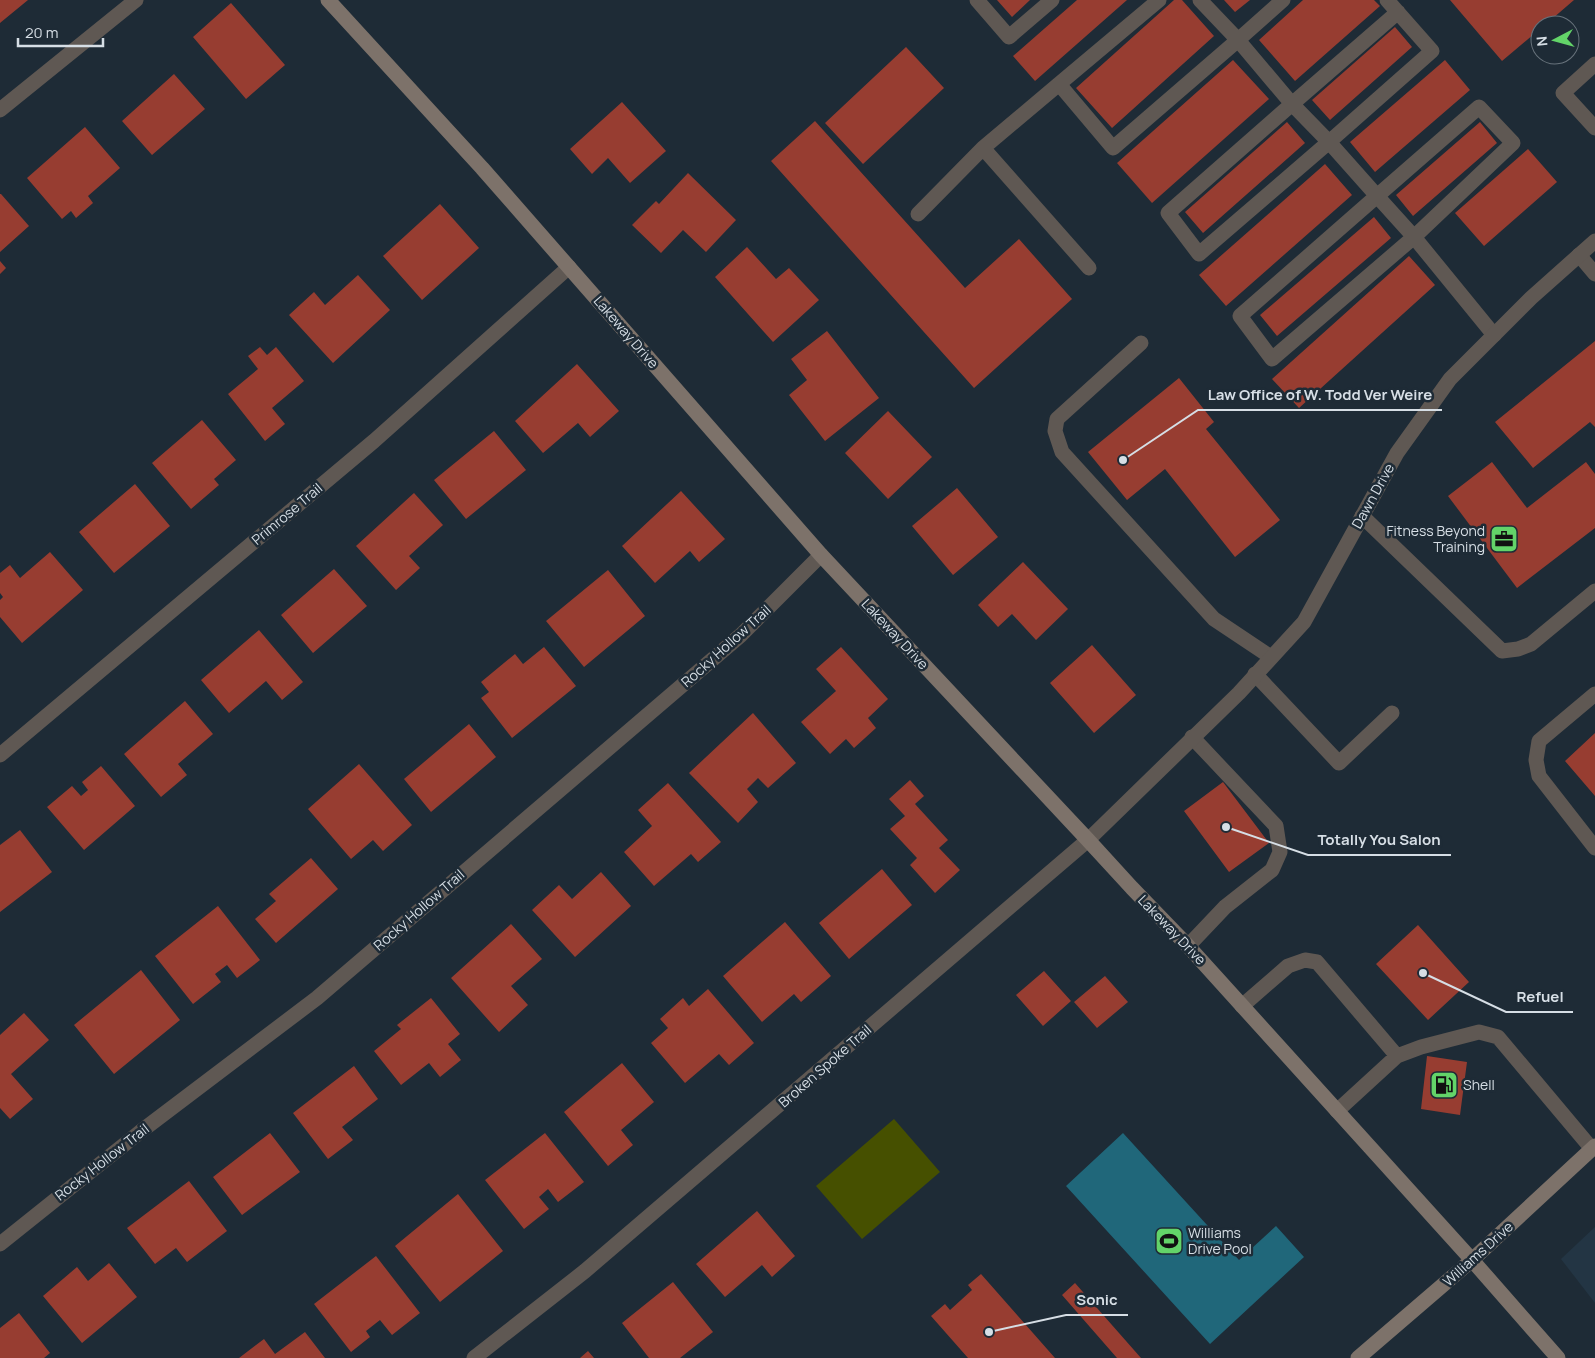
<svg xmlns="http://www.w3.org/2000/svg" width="1595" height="1358" viewBox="0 0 1595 1358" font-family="Manrope,sans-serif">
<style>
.built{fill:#233544}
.green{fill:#465000}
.water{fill:#20677a}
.building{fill:#973d31}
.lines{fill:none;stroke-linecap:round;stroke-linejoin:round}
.lane{stroke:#5f5853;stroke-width:15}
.street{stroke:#5f5853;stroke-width:15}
.secondary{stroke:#7d726a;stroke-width:15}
.labels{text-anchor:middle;stroke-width:5;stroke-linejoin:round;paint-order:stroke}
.street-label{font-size:14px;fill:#d6dee5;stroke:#1e2b36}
.poi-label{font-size:14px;fill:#d6dee5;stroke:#1e2b36;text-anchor:start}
.leader{fill:none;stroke:#d6dee5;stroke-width:2}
.callout-dot{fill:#d6dee5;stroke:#1e2b36;stroke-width:2}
.callout-label{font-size:15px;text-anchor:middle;font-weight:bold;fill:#d6dee5;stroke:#1e2b36;stroke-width:5;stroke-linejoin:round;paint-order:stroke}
</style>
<rect width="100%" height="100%" fill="#1e2b36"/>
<!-- built -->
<path class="built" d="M1595,1227v76l-34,-44z"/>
<!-- green -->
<path class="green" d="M894,1119l46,53 -78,67 -46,-53z"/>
<!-- water -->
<path class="water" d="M1123,1133l116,127 37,-34 28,31 -94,87 -144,-158z"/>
<!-- building -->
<path class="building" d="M0,0h28l-28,23z
M997,0h33l-18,17z
M1077,0h50l-92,81 -22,-25z
M1174,0h8l32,36 -102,92 -36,-40z
M1224,0h26l-15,12z
M1303,0h71l6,6 -85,75 -36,-41z
M1450,0h124l-29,25h-5v4l-38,32z
M231,3l54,62 -39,34 -53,-62z
M1395,27l17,20 -82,73 -18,-20z
M906,47l38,41 -81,76 -38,-41z
M1233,60l36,39 -117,104 -35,-40z
M1445,60l25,30 -95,82 -25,-30z
M174,74l31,35 -53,46 -30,-34z
M622,102l44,49 -36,32 -22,-25 -16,16 -22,-25z
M815,121l150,167 54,-49 53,60 -98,89 -203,-227z
M1287,122l18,21 -102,90 -18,-21z
M1480,122l17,21 -84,73 -17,-21z
M85,127l35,41 -32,28 5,7 -17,15 -5,-7 -9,8 -35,-41z
M1528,149l29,33 -73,64 -29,-33z
M1325,164l27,31 -126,111 -27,-31z
M688,173l48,47 -30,32 -23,-22 -22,23 -29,-28 24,-24 3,3z
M0,194h1l28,32 -29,26z
M440,204l39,44 -57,52 -39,-44z
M1374,217l17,21 -114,98 -17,-21z
M747,247l29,32 13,-11 30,32 -46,42 -58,-65z
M1409,256l26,29 -136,123 -27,-29z
M0,261l6,7 -6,6z
M358,275l32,35 -57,53 -44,-48 25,-23 11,13z
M827,331l52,67 -54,43 -36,-46 18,-15 -16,-21z
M1595,341v86l-5,-5 -57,46 -38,-46z
M260,347l7,8 9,-8 28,34 -32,27 13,16 -20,17 -37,-47 30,-25 -10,-13z
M577,364l42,47 -29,26 -12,-14 -35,30 -28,-32z
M1179,378l35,44 -8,7 74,91 -45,37 -70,-88 -38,31 -39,-48z
M888,411l44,46 -44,42 -43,-46z
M202,420l34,40 -22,19 5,6 -28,24 -39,-46z
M494,431l32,39 -60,49 -32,-39z
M1492,462l35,46 59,-46 9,12v54l-78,60 -69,-92z
M135,484l35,42 -56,47 -35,-41z
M957,488l41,49 -45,38 -41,-49z
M681,491l44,48 -26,23 -9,-11 -35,32 -33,-37z
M414,493l29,32 -34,31 11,12 -24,22 -40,-44z
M50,552l33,38 -61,53 -22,-26v-17l3,-3 -3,-4v-20l10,-8 10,13z
M1023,562l45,47 -32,31 -24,-26 -14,13 -20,-22z
M334,569l33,37 -54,47 -32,-38z
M608,570l37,46 -61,51 -38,-46z
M259,630l44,52 -21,18 -16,-19 -37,32 -28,-33z
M1092,645l44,50 -42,38 -44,-50z
M544,647l32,39 -64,52 -31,-40 8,-6 -8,-10 34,-28 8,10z
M841,647l47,52 -20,19 8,10 -22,20 -8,-9 -16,15 -29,-32 35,-31 -20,-22z
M185,701l28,33 -35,30 9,11 -26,22 -37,-43z
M753,713l43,50 -28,25 -10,-10 -11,11 11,13 -20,21 -49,-50z
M469,724l27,33 -65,55 -27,-33z
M1595,733v63l-30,-35z
M359,764l53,61 -29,26 -10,-11 -22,19 -43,-50z
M101,766l34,40 -51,44 -37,-43 25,-21 9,10 7,-6 -6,-8z
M910,780l14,16 -9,8 33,36 -9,8 21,22 -25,23 -25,-28 7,-7 -27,-29 15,-13 -16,-17z
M1223,782l46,61 -40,29 -45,-61z
M668,783l53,59 -23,20 -7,-8 -37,32 -30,-34 28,-26 -14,-16z
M20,830l32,42 -52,40v-67z
M311,858l27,31 -62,54 -21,-24 21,-18 -7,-7z
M882,869l30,36 -63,54 -30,-36z
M601,872l30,34 -56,51 -43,-47 27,-25 13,14z
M218,906l42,54 -23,18 -10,-13 -12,9 6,8 -28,22 -38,-48z
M785,922l46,54 -30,26 -7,-8 -32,28 -39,-46z
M511,924l31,35 -31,27 17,19 -29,27 -48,-54z
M1418,925l51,57 -41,38 -52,-56z
M141,970l39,50 -66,54 -40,-49z
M1044,971l27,30 -28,25 -27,-31z
M1105,976l23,26 -31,26 -23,-26z
M708,989l46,54 -25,22 -10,-11 -34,29 -34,-40 17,-15 -8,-9 23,-21 6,8z
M431,998l29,36 -12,10 13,16 -21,17 -11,-14 -28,22 -27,-34 27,-22 -4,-4z
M24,1013l25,27 -38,34 22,25 -23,20 -10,-11v-73z
M1427,1056l40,6 -7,53 -39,-6z
M622,1063l32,39 -33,28 12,15 -25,21 -44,-54z
M354,1066l24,33 -36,28 11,13 -25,19 -35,-46z
M270,1133l30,39 -58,43 -29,-38z
M545,1133l39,49 -26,20 -10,-13 -9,8 10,12 -25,20 -39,-49z
M189,1181l38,50 -40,31 -11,-14 -21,16 -28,-36z
M458,1194l45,57 -63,51 -45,-56z
M757,1211l38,45 -23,21 -10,-12 -37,32 -29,-33z
M376,1256l44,57 -28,22 -12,-15 -14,11 4,6 -19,15 -37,-48z
M109,1263l28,34 -55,46 -39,-47 34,-29 11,14z
M981,1274l74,84h-87l-37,-42 14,-12 5,6 22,-20 -4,-5z
M673,1282l40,50 -33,26h-31l-27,-35z
M1075,1283l66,75h-24l-55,-63z
M19,1313l31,40 -6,5h-44v-30z
M305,1332l20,26h-86l25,-19 11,15z
M588,1351l6,7h-14z"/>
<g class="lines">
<!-- lane -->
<path class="lane" d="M977,0l32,37 43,-37
M1159,0l-100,84 54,64 125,-108 54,64 -124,109 31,41 130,-112 48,54 -137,120 32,43 142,-122 80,98
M1200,0l38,40 45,-40
M1387,0l45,51 -103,91 -37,-38 106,-92
M1595,64l-32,29 32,35
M1479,107l34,36 -99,94 -37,-41z
M983,148l106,120
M918,214l65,-66 76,-64
M1579,255l16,19
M1141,343l-84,76 -2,12 7,21 152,167 57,38
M1362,516l140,135 16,-2 13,-5 64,-53
M1255,674l84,89 53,-50
M1595,694l-56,47 -3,19 3,16 56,72
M1188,946l37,-39 47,-37 8,-18 -4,-26 -84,-89
M1242,1006l46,-40 17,-6 12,2 80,94
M1337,1111l60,-55 24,-9 58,-15 19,5 94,112"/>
<!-- street -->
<path class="street" d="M0,110l136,-110
M0,755l374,-314 195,-174
M0,1244l140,-112 177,-134 424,-363 80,-80
M474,1358l111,-87 503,-431 151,-147 65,-71 93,-169 53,-74 81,-81 64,-57"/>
<!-- secondary -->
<path class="secondary" d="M328,0l154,168 339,387 267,285 44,48 56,58 284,314 86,98
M1358,1358l114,-98 123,-114"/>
</g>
<!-- icons -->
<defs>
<symbol id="office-square" viewBox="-11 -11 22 22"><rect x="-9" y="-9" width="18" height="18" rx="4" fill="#63d469" stroke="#1e2b36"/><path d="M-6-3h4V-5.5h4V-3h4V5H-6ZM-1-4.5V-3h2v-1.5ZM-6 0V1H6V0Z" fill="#111"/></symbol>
<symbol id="fuel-square" viewBox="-11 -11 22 22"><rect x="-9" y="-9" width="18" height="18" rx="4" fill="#63d469" stroke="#1e2b36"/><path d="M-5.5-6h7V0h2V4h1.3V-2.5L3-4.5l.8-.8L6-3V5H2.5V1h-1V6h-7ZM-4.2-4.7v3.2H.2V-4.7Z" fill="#111"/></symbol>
<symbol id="stadium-square" viewBox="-11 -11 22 22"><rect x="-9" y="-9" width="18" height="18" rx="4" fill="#63d469" stroke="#1e2b36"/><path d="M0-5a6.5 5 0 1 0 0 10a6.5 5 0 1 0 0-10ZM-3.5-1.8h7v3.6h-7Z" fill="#111"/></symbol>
</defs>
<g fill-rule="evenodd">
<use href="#office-square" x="1488" y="523" width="32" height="32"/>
<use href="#fuel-square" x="1428" y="1069" width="32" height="32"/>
<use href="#stadium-square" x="1153" y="1225" width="32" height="32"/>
</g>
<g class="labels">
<!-- street labels -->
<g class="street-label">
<text transform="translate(626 332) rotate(49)" y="5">Lakeway Drive</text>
<text transform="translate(1373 496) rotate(-61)" y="5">Dawn Drive</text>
<text transform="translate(287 514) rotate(-40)" y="5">Primrose Trail</text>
<text transform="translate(895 634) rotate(47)" y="5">Lakeway Drive</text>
<text transform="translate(726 646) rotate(-42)" y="5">Rocky Hollow Trail</text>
<text transform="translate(419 910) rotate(-41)" y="5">Rocky Hollow Trail</text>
<text transform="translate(1172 930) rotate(46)" y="5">Lakeway Drive</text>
<text transform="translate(825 1066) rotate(-41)" y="5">Broken Spoke Trail</text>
<text transform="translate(102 1162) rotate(-38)" y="5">Rocky Hollow Trail</text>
<text transform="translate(1478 1254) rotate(-42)" y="5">Williams Drive</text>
</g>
<!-- poi labels -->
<g class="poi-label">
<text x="1485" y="536" text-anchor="end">Fitness Beyond<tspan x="1485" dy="16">Training</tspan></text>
<text x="1463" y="1090">Shell</text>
<text x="1188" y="1238">Williams<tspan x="1188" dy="16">Drive Pool</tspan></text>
</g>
</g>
<!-- callouts -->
<path class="leader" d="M1123 460L1198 410H1442M1226 827L1308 855H1451M1423 973L1506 1012H1573M989 1332L1066 1315H1128"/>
<g class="callout-dot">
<circle cx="1123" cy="460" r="5"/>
<circle cx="1226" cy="827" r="5"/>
<circle cx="1423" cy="973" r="5"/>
<circle cx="989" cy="1332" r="5"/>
</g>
<g class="callout-label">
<text x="1320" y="400">Law Office of W. Todd Ver Weire</text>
<text x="1379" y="845">Totally You Salon</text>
<text x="1540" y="1002">Refuel</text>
<text x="1097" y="1305">Sonic</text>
</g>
<!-- north arrow -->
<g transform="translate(1555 40) rotate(264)"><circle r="24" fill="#1e2b36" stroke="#68737c"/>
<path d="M0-4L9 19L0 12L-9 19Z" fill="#63d469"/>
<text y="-8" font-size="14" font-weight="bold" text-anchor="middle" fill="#d6dee5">N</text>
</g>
<!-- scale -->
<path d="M18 38v8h85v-8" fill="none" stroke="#d6dee5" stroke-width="2.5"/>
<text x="25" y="38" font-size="15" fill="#d6dee5" stroke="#1e2b36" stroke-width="4" paint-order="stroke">20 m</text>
</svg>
